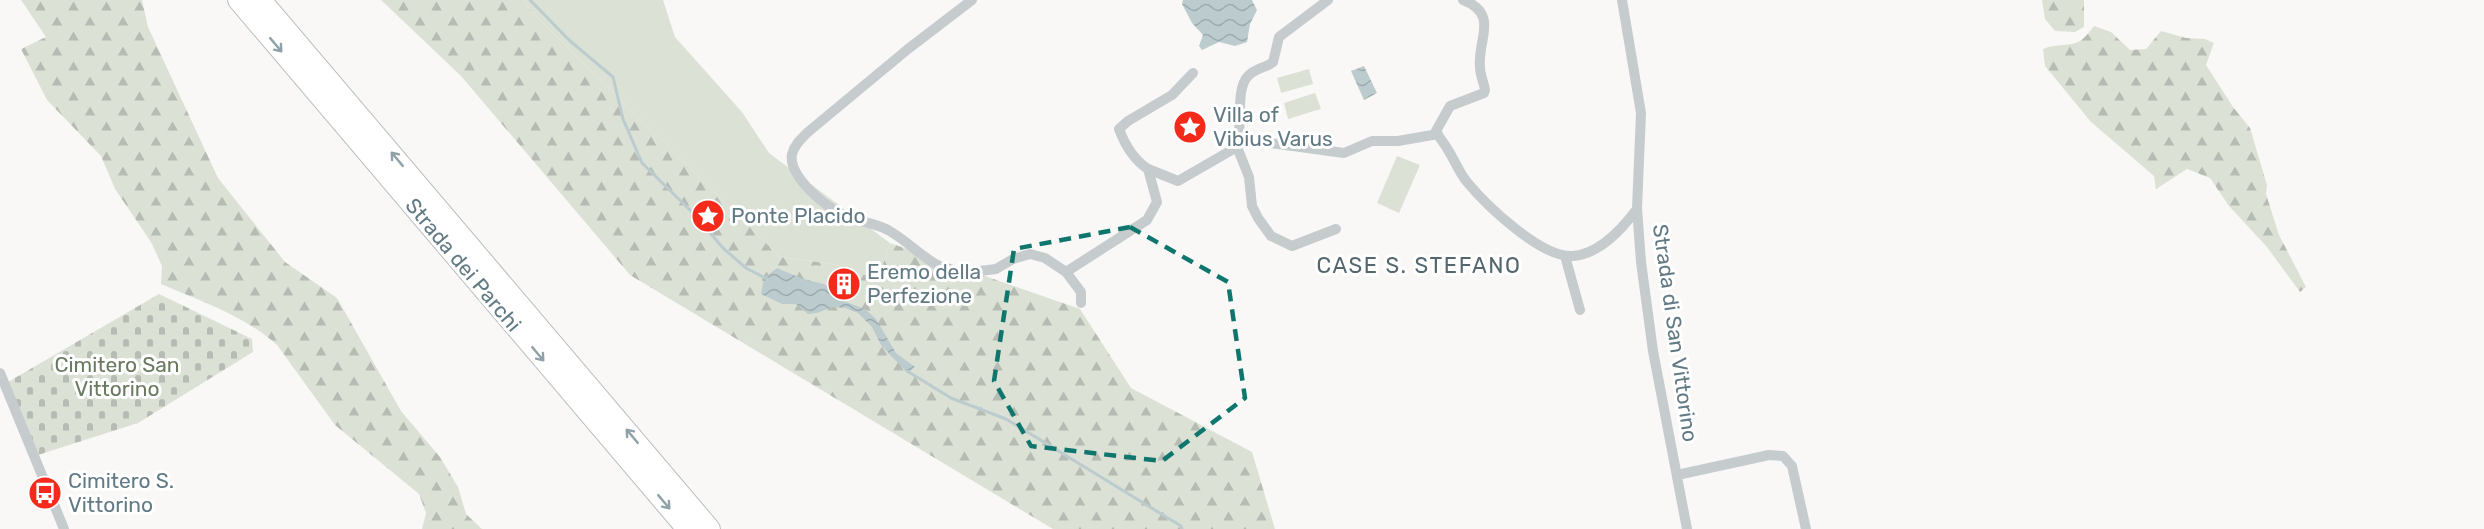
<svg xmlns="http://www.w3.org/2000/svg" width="2484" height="529" viewBox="0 0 2484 529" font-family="Rubik,sans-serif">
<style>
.grass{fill:#dce1d6}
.forest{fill:url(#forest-firs)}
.cemetery{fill:url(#cemetery-stones)}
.water{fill:url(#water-waves)}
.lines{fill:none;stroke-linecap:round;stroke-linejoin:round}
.stream{stroke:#bcccce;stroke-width:3}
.highway-casing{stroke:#b8bdc0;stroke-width:22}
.street{stroke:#c6cbce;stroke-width:10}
.highway{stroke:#fff;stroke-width:20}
.oneway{stroke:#90a2a9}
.marked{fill:none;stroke:#0f766e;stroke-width:4.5;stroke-dasharray:12 8;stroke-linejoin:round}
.labels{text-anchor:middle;stroke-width:6;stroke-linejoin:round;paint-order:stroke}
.poi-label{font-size:21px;fill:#617a84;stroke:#fff;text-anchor:start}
.street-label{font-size:21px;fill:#617a84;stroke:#fff}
.park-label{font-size:21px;fill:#697a60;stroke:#fff}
.neighbourhood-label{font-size:22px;letter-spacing:1.5px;fill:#54676e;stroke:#fff}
</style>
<defs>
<pattern id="forest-firs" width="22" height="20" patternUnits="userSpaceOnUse" patternTransform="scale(1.5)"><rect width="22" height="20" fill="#dce1d6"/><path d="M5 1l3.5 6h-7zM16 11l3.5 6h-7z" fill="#b6bbb3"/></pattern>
<pattern id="cemetery-stones" width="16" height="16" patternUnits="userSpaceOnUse" patternTransform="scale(1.5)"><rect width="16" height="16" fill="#dce1d6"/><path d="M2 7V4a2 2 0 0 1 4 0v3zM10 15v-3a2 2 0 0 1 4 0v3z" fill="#b6bbb3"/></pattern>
<pattern id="water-waves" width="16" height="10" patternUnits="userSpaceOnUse" patternTransform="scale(1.5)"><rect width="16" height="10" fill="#bcccce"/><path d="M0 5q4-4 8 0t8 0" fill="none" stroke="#9cabad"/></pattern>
</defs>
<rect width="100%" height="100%" fill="#f9f8f6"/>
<!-- grass -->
<path class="grass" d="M523,0h140l12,37 67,75 27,41 121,90 -7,21 22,25 -72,-25 -53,-7 -243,-240z
M1309,69l4,15 -32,9 -4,-15z
M1315,93l6,16 -33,10 -4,-16z
M1397,156l23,9 -21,48 -22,-10z"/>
<!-- forest -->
<path class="forest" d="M21,0h121l6,27 70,151 67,84 52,36 64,113 39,46 18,30 8,27 16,15h-60l4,-16 -7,-19 -84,-69 -58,-80c-32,-29 -77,-44 -116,-61l1,-18 -11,-24 -36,-53 -14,-33 -54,-56 -26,-51 25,-12z
M381,0h142l14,17 243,240 53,7 70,24 -20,-24 7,-21 190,66 51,79 121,64 23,77h-222l-423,-254 -169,-199z
M2042,0h42v27l-9,5 -20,-1 -10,-12z
M2094,26l17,6 19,18 16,-1 15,-18 25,7 19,1 9,4 -8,22 27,42 17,21 17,57 -1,9 13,41 27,52 -6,5 -33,-45 -38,-41 -19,-28 -23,-9 -31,20 -2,-13 -63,-54 -46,-56 -2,-17c13,-6 27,-2 37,-8 5,-3 10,-10 14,-15z"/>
<!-- cemetery -->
<path class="cemetery" d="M159,294l93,45 1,13 -115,71 -100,32 -30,-73z"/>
<!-- water -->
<path class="water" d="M1183,0h69l5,10 -7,14 -3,18 -12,4 -16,-4 -17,8 -3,-4 4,-11 -11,-12 -10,-19z
M1364,66l13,27 -13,7 -13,-29z
M777,268l26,11 21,5 15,10 4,7 22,8 11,10 20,34 19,14 -7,6 -17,-17 -10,-11 -9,-18 -14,-14 -13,-5 -12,-1 -16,6 -9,1 -12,-10h-14l-21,-10 3,-16z"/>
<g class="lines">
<!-- stream -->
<path class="stream" d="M530,0l39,40 44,37 10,42 19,44 52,51 29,34 23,20 21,11
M907,371l44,27 55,21 175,107 1,3"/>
<defs>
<path id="highway" d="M238,0l449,529
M261,0l449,529"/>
</defs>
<!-- highway casing -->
<use href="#highway" class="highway-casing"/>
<!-- street -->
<path class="street" d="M972,0l-64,49 -100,83c-6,6 -14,13 -16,22 -4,22 34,54 52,61 14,7 29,7 44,15 33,19 44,44 89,45l3,-4 16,-2 17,-10 17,-5 15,4 21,14
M1463,0c37,14 14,40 17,67 0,8 4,16 5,23l-1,3 -34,13 -14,25c3,7 9,13 12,19 7,11 11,22 19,32 19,23 74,76 106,74 27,-2 49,-27 64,-47
M1622,0l19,113 -4,95 4,54 12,89 34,178
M1240,139l104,14 28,-12h26l40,-7
M1237,147l12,30 3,29 6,12 13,18 21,10 44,-17
M1148,169c-14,-9 -23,-24 -29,-40l9,-8 44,-26 21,-22
M1565,256l15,54
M1081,303v-11l-15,-20 81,-52 10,-18 -9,-33 30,12 59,-34c6,-21 -2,-58 11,-71 7,-8 18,-8 25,-14l6,-25 49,-37
M0,373l64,156
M1677,475l92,-20 14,1 9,10 14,63"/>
<!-- highway -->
<use href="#highway" class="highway"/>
</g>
<!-- one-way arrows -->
<defs><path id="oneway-shaft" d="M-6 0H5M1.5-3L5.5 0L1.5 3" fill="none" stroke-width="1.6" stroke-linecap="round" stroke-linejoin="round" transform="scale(1.5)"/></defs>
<g class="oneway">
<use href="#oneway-shaft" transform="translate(276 45) rotate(50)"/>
<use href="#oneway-shaft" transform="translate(397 159) rotate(-130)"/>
<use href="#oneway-shaft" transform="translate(538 354) rotate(50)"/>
<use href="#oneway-shaft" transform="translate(632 436) rotate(-130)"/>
<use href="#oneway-shaft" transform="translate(664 502) rotate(50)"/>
</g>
<!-- marked area -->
<path class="marked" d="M1130,227l98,55 17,116 -83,63 -131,-15 -37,-65 20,-132z"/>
<!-- icons -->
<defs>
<symbol id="sight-disc" viewBox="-11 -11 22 22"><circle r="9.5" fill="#f52a1a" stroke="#fff"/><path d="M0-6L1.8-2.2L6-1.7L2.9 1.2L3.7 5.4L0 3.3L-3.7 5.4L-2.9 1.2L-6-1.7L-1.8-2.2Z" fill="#fff"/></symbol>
<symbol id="building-disc" viewBox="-11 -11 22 22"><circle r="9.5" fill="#f52a1a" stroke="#fff"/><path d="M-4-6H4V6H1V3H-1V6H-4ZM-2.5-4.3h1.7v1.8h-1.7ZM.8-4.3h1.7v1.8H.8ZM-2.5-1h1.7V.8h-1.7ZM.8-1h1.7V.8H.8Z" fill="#fff"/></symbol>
<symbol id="bus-disc" viewBox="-11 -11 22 22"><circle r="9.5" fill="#f52a1a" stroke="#fff"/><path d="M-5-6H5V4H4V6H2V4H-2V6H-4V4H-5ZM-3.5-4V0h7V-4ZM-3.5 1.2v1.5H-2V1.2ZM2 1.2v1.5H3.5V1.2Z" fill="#fff"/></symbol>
</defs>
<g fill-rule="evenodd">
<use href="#sight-disc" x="1171" y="108" width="38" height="38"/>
<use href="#sight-disc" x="689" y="197" width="38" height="38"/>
<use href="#building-disc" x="825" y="265" width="38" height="38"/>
<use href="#bus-disc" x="26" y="474" width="38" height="38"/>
</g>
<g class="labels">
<!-- poi labels -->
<g class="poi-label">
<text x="1213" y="122">Villa of<tspan x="1213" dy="24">Vibius Varus</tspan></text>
<text x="731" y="223">Ponte Placido</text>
<text x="867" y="279">Eremo della<tspan x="867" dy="24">Perfezione</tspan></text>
<text x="68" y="488">Cimitero S.<tspan x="68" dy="24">Vittorino</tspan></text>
</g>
<!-- street labels -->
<g class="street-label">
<text transform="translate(463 265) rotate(50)" y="7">Strada dei Parchi</text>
<text transform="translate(1675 333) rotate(82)" y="7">Strada di San Vittorino</text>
</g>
<!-- park labels -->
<g class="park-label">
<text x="117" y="372">Cimitero San<tspan x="117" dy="24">Vittorino</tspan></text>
</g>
<!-- neighbourhood labels -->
<g class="neighbourhood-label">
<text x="1419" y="273">CASE S. STEFANO</text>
</g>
</g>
</svg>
